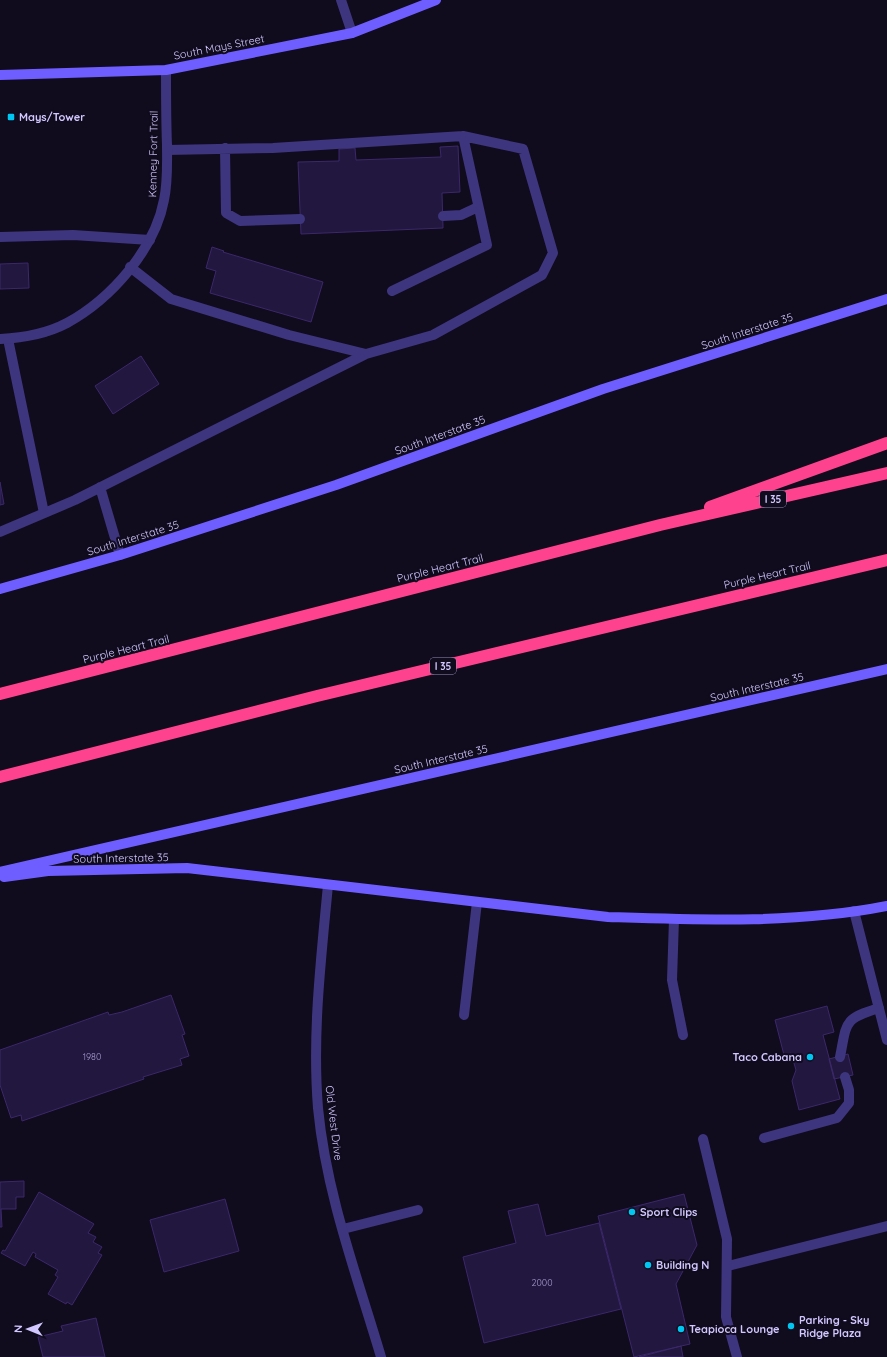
<svg xmlns="http://www.w3.org/2000/svg" width="887" height="1357" viewBox="0 0 887 1357" font-family="Quicksand,sans-serif">
<style>
.building{fill:#22173f;stroke:#3b286b}
.lines{fill:none;stroke-linecap:round;stroke-linejoin:round}
.lane{stroke:#3d357d;stroke-width:10}
.street{stroke:#3d357d;stroke-width:10}
.secondary{stroke:#6f5eff;stroke-width:10}
.highway{stroke:#ff428d;stroke-width:12}
.poi-dot{fill:#00c6f2;stroke:#100b1d;stroke-width:1.5}
.labels{text-anchor:middle;stroke-width:4;stroke-linejoin:round;paint-order:stroke}
.number-label{font-size:9px;fill:#a69bcf}
.shield{fill:#100b1d;stroke:#988fbb;stroke-width:1}
.shield-label{font-size:10px;font-weight:bold;fill:#d2c7ff}
.street-label{font-size:11px;fill:#d2c7ff;stroke:#100b1d}
.poi-label{font-size:11px;font-weight:bold;fill:#d2c7ff;stroke:#100b1d;text-anchor:start}
</style>
<rect width="100%" height="100%" fill="#100b1d"/>
<!-- building -->
<path class="building" d="M458,146l2,46 -18,1 1,35 -142,6 -3,-72 41,-1v-12l16,-1 1,12 85,-3 -1,-10z
M212,247l12,4 -1,1 100,30 -12,40 -101,-29 6,-22 -10,-3z
M28,263l1,25 -29,1v-25z
M141,356l18,28 -46,30 -18,-28z
M0,482l4,22 -4,1z
M171,995l14,39 -3,1 7,21 -9,3 2,6 -39,12 1,2 -122,42 -1,-6 -10,3 -11,-33v-35l108,-38 1,3 13,-3z
M827,1006l7,26 -11,3 17,64 -41,11 -7,-29 4,-11 -5,-17 -7,2 -9,-35z
M848,1054l5,21 -19,4 -5,-20z
M24,1181v16h-8v12h-15l1,18h-2v-45z
M39,1192l55,32 -6,9 8,4 -3,5 9,5 -4,6 4,2 -30,50 -5,-3 -1,2 -18,-10 10,-17 -3,-2 3,-5 -23,-13 1,-3 -3,-2 -8,14 -24,-13 2,-3 2,1z
M684,1194l13,51 -21,39 14,60 -56,13 -36,-141z
M225,1199l14,52 -75,21 -14,-52z
M538,1204l8,32 53,-13 22,86 -137,34 -21,-86 53,-14 -8,-32z
M96,1318l9,39h-62l-5,-20 25,-6 -2,-5z
M681,1346l2,11h-44z"/>
<g class="lines">
<!-- lane -->
<path class="lane" d="M225,148l1,65 14,8 60,-2
M443,216l18,-1 17,-8
M0,237l73,-2 77,5
M130,267l41,32 118,36 77,19
M392,291l95,-46 -24,-109
M8,339l36,174
M100,487l20,68
M0,532l75,-32 291,-146 67,-19 109,-60 11,-22 -30,-104 -60,-13 -190,12 -106,2
M854,911l33,129
M674,919l-2,61 11,55
M464,1015l13,-113
M840,1057c7,-35 3,-38 39,-49
M764,1138l73,-20 12,-15v-13l-4,-13
M703,1139l24,100 -1,78 11,40
M343,1229l75,-19
M728,1266l159,-40"/>
<!-- street -->
<path class="street" d="M341,0l11,33
M0,339c22,-1 48,-6 67,-16 44,-24 88,-74 97,-123 4,-18 3,-37 3,-55 -1,-25 -1,-50 -1,-75
M328,885c-7,75 -16,149 -10,223 8,85 39,168 63,249"/>
<!-- secondary -->
<path class="secondary" d="M0,75l166,-5 186,-37 84,-33
M0,589l120,-34 216,-70 267,-96 284,-90
M0,872l887,-203
M4,877l44,-6 139,-3 421,49c92,3 188,7 279,-11"/>
<!-- highway -->
<path class="highway" d="M710,507l177,-64
M0,694l660,-169 227,-52
M0,777l317,-81 570,-136"/>
</g>
<!-- markers -->
<g class="poi-dot">
<rect x="7" y="113" width="8" height="8" rx="2"/>
<circle cx="810" cy="1057" r="4"/>
<circle cx="632" cy="1212" r="4"/>
<circle cx="648" cy="1265" r="4"/>
<circle cx="791" cy="1326" r="4"/>
<circle cx="681" cy="1329" r="4"/>
</g>
<g class="labels">
<!-- number labels -->
<g class="number-label">
<text x="92" y="1060">1980</text>
<text x="542" y="1286">2000</text>
</g>
<!-- shield labels -->
<g class="shield">
<rect x="760" y="491" width="26" height="16" rx="3"/>
<rect x="430" y="658" width="26" height="16" rx="3"/>
</g>
<g class="shield-label">
<text x="773" y="503">I 35</text>
<text x="443" y="670">I 35</text>
</g>
<!-- street labels -->
<g class="street-label">
<text transform="translate(219 47) rotate(-11)" y="4">South Mays Street</text>
<text transform="translate(153 154) rotate(-89)" y="4">Kenney Fort Trail</text>
<text transform="translate(747 331) rotate(-18)" y="4">South Interstate 35</text>
<text transform="translate(440 435) rotate(-20)" y="4">South Interstate 35</text>
<text transform="translate(133 538) rotate(-17)" y="4">South Interstate 35</text>
<text transform="translate(440 568) rotate(-14)" y="4">Purple Heart Trail</text>
<text transform="translate(767 575) rotate(-13)" y="4">Purple Heart Trail</text>
<text transform="translate(126 649) rotate(-14)" y="4">Purple Heart Trail</text>
<text transform="translate(757 687) rotate(-13)" y="4">South Interstate 35</text>
<text transform="translate(441 759) rotate(-13)" y="4">South Interstate 35</text>
<text transform="translate(121 858) rotate(-1)" y="4">South Interstate 35</text>
<text transform="translate(334 1123) rotate(83)" y="4">Old West Drive</text>
</g>
<!-- poi labels -->
<g class="poi-label">
<text x="19" y="121">Mays/Tower</text>
<text x="802" y="1061" text-anchor="end">Taco Cabana</text>
<text x="640" y="1216">Sport Clips</text>
<text x="656" y="1269">Building N</text>
<text x="799" y="1324">Parking - Sky<tspan x="799" dy="13">Ridge Plaza</tspan></text>
<text x="689" y="1333">Teapioca Lounge</text>
</g>
</g>
<!-- north arrow -->
<g transform="translate(28 1329) rotate(271)" stroke="#100b1d" stroke-width="3" paint-order="stroke">
<path d="M0-3L7 15L0 10L-7 15Z" fill="#d2c7ff"/>
<text y="-6" font-size="11" font-weight="bold" text-anchor="middle" fill="#d2c7ff">N</text>
</g>
</svg>
